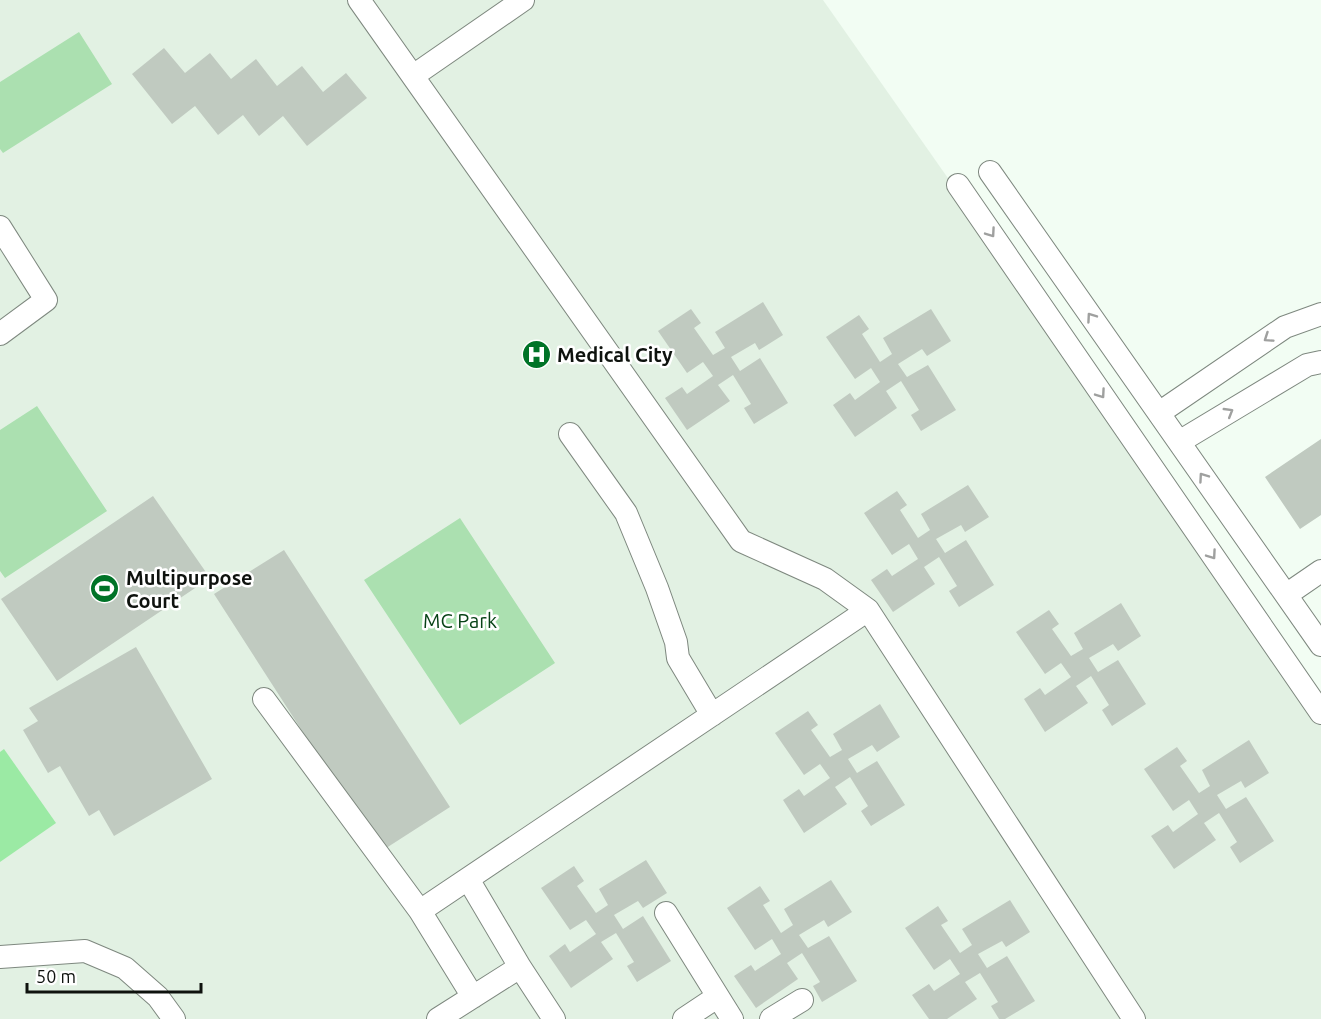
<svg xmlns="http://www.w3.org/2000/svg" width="1321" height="1019" viewBox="0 0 1321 1019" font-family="Ubuntu,sans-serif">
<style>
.built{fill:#e2f1e3}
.green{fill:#abe0b0}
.water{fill:#9beaa4}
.building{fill:#c0cac0}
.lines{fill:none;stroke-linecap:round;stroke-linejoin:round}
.minor-casing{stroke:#7e887f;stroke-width:24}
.minor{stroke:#fff;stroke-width:22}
.oneway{stroke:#9fa09f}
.labels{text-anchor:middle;stroke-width:5;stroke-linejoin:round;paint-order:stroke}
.poi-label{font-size:20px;font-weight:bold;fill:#0e120e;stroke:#fff;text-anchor:start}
.park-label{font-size:20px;fill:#074216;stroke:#fff}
</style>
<rect width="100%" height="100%" fill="#f2fdf3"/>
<!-- built -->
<path class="built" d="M0,0h823l498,710v309h-1321z"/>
<!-- green -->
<path class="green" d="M79,32l33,52 -109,69 -3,-4v-67z
M37,406l70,105 -102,67 -5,-7v-141z
M460,518l95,145 -95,62 -96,-145z"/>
<!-- water -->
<path class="water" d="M4,749l52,74 -56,39v-110z"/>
<!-- building -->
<path class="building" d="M164,48l21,25 25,-20 21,26 25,-20 21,27 25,-20 21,26 23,-19 21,25 -60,48 -24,-30 -24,20 -16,-21 -25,20 -23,-29 -23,18 -40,-50z
M763,302l20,33 -24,15 -4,-7 -24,14 9,14 20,-13 28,45 -34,21 -10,-16 7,-4 -18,-29 -15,10 12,16 -43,29 -22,-32 17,-11 5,7 26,-18 -10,-14 -16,11 -29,-42 33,-22 10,14 -7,5 19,27 12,-7 -10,-16z
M931,309l20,32 -24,15 -5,-7 -24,15 9,13 21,-12 28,45 -35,21 -10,-16 8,-5 -18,-29 -15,10 11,17 -42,29 -22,-32 17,-12 5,7 25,-18 -9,-14 -16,11 -29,-42 33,-22 10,14 -7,5 18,28 12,-8 -9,-16z
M1321,439v76l-21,14 -35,-52z
M968,485l21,32 -24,15 -4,-7 -25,14 9,14 21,-13 28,45 -35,22 -10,-16 8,-5 -18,-29 -15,10 11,17 -42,28 -22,-32 16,-11 5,7 26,-17 -9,-15 -17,11 -28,-42 33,-22 10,14 -7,5 18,28 12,-8 -9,-16z
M153,496l57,82 -153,103 -56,-82z
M284,550l166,257 -70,45 -166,-258z
M1121,603l20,33 -23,15 -5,-7 -24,14 9,14 20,-12 28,44 -34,22 -10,-16 7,-5 -18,-29 -15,10 12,17 -43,29 -21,-33 16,-11 5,7 26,-18 -10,-14 -16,11 -29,-42 33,-22 10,14 -7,5 19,27 12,-7 -9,-16z
M136,647l76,132 -98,57 -15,-26 -10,6 -29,-50 -12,7 -25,-43 15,-9 -9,-13z
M880,704l20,33 -23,15 -5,-7 -24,14 9,14 20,-12 28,44 -34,21 -10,-15 7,-5 -18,-29 -15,10 12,17 -43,29 -21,-33 16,-11 5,7 26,-18 -10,-14 -16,11 -29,-42 33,-22 10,14 -7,5 19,27 12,-7 -9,-16z
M1249,740l20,33 -24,15 -4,-7 -24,14 9,14 20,-12 28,44 -34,22 -10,-16 7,-5 -18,-29 -15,10 12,17 -42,29 -23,-33 17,-11 5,7 25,-18 -9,-14 -16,11 -29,-42 33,-22 10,14 -7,5 19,27 11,-7 -8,-16z
M646,860l21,33 -24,15 -5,-7 -24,14 9,14 20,-13 28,45 -34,21 -10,-16 7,-4 -18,-29 -15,9 12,17 -42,29 -22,-32 16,-12 5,8 26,-18 -10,-14 -16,10 -29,-42 33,-22 10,15 -7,5 19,27 12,-8 -9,-16z
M831,880l21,32 -24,15 -4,-7 -25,15 9,13 21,-12 28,45 -35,21 -9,-16 7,-4 -18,-29 -15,10 11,16 -42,29 -22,-32 17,-11 4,6 26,-17 -9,-15 -17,11 -28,-42 33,-22 10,15 -7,4 18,28 12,-8 -9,-16z
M1010,900l20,32 -24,15 -4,-6 -24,13 9,14 20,-12 28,45 -30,18h-6l-8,-13 7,-4 -18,-29 -15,9 12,17 -30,20h-18l-17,-24 17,-11 5,7 26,-17 -10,-15 -16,11 -29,-42 33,-22 10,15 -7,4 19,28 12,-8 -10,-16z"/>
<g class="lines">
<defs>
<path id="minor" d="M359,0l382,541 84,38 43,31 266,409
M413,76l110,-76
M990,172l331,473
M958,185l363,528
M0,227l46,73 -46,34
M1159,413l126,-86 36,-13
M570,434l56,79 31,75 19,54 2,16 34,57
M1179,442l128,-77 14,-3
M1286,595l35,-24
M264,699l156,212 53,86
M468,879l52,88 34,52
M420,911l448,-301
M666,913l66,106
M0,957l85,-6 40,17 33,29 16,22
M438,1019l82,-52
M684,1019l33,-22
M771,1019l31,-19"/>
</defs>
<!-- minor casing -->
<use href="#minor" class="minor-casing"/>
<!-- minor -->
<use href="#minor" class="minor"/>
</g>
<!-- one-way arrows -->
<defs><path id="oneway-chevron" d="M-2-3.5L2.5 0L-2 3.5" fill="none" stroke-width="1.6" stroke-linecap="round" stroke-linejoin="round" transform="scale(1.5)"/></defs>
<g class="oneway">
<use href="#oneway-chevron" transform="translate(991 233) rotate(55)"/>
<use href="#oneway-chevron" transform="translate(1091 317) rotate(-125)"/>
<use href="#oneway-chevron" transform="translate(1268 338) rotate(146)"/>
<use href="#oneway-chevron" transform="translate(1101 394) rotate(55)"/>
<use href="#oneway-chevron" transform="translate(1229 412) rotate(-31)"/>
<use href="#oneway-chevron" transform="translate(1203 477) rotate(-125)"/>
<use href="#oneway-chevron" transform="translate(1212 555) rotate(55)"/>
</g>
<!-- icons -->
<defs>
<symbol id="hospital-disc" viewBox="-11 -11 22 22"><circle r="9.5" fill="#007327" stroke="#fff"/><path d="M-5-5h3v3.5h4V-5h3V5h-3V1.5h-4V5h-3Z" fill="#fff"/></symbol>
<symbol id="stadium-disc" viewBox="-11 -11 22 22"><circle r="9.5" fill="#007327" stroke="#fff"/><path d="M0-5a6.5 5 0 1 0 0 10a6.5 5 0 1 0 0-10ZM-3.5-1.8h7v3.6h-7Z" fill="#fff"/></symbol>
</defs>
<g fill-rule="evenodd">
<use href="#hospital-disc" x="520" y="338" width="33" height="33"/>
<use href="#stadium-disc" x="88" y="572" width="33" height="33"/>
</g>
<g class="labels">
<!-- poi labels -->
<g class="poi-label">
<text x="557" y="362">Medical City</text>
<text x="126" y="585">Multipurpose<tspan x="126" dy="23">Court</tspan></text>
</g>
<!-- park labels -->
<g class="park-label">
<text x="460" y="628">MC Park</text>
</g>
</g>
<!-- scale -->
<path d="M27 983v9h174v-9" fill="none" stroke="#0e120e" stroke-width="3"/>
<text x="36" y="983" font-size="18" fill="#0e120e" stroke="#ffffff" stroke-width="4.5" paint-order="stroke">50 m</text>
</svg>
